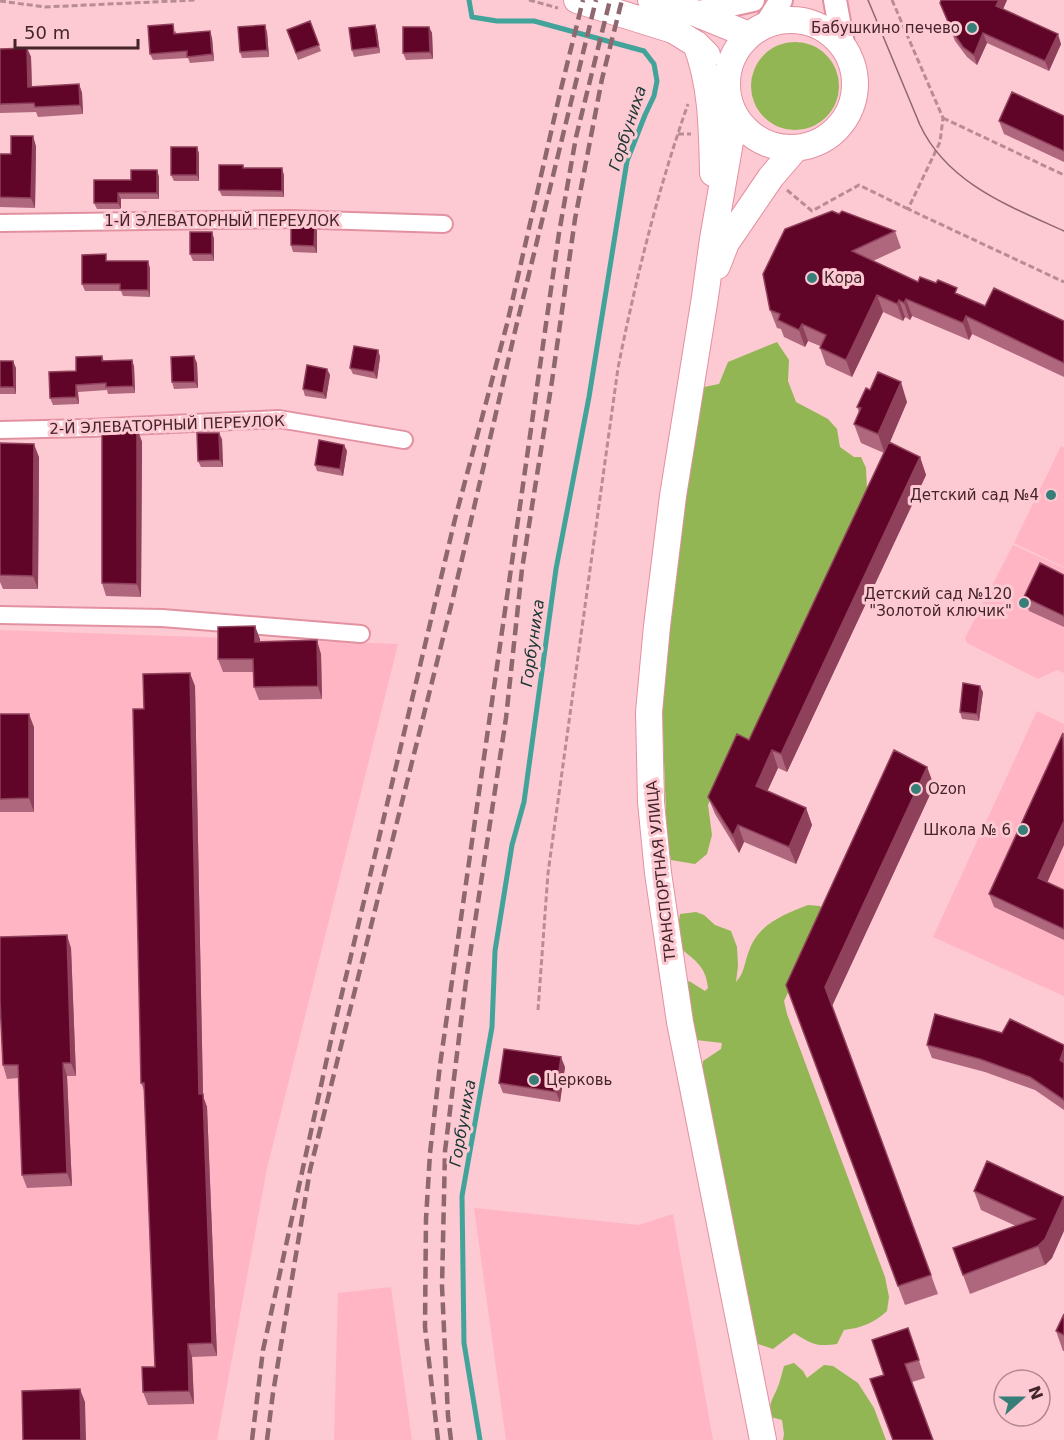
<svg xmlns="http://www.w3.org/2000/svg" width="1064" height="1440" viewBox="0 0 1064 1440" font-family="'DejaVu Sans',sans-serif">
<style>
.built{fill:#ffb5c3}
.green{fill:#91b653}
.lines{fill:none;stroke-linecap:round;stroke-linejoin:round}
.stream{stroke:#42a39a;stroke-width:5}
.minor-casing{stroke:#e291a1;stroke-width:20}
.secondary-casing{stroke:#e291a1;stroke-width:26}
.primary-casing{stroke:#e291a1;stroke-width:28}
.path{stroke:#b98c94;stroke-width:3;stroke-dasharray:6 3;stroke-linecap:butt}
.minor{stroke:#fff;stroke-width:16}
.secondary{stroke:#fff;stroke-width:22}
.primary{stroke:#fff;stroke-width:26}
.tram{stroke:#8f676e;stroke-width:1.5}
.rail{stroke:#8f676e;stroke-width:4.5;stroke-dasharray:12 6;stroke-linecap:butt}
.wall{fill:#ae677d}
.shaded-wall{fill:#8f405b}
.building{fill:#600528;stroke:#8f405b;stroke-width:1.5}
.poi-dot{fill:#377e78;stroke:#fdc9d2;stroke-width:2}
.labels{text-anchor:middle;stroke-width:6;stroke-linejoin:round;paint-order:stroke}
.poi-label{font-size:15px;fill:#44242a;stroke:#fdc9d2;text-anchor:end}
.street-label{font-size:15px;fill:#44242a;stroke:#fdc9d2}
.water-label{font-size:16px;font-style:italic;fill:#183633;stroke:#fdc9d2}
</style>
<rect width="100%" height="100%" fill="#fdc9d2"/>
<!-- built -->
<path class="built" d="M1061,446l3,2v119l-50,-24z
M1013,545l51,23v105l-7,-3 -19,9 -71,-36 -2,-5z
M0,630l398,14 -131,524 -50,272h-217z
M1037,711l27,13v272l-131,-59z
M474,1208l165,17 34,-11 40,226h-207z
M391,1287l21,153h-78l4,-147z"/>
<!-- green -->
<path class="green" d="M751 86a44 44 0 1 1 88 0a44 44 0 1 1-88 0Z
M777,342l12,18 -1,21 8,21 32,17 9,10 3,18 14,10h7l5,11 1,22 -117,254 -18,6 -24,55 4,30 -5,19 -12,10 -24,-4 -4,-20 -4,-105 -2,-29 5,-55 33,-256 5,-8 15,-3 9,-22z
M808,905l12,1 6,7 -42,88 3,13 98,263 4,20 -2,14c-13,12 -26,17 -43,19l-7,14c-21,3 -25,0 -43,-11l-21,16 -18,-6 -54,-267 2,-15 18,-12 1,-6 -26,-3 -10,-55 3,-4 16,10 3,-3c-2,-21 -12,-27 -28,-40l-2,-20 2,-14 16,-2 8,3 11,10 16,6 6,16 1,19 -2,16c9,-10 8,-19 13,-31 9,-27 34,-36 59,-46z
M794,1363l9,8 4,7 17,-13 9,1 25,17 16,25 12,32h-103l1,-6 -2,-14 -11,-3c-3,-12 1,-17 6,-28 3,-7 5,-16 7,-23z"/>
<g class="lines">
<!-- stream -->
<path class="stream" d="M469,0l3,17 25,4h37l110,30 10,13 3,17 -3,15 -9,19 -18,46 -38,236 -33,172 -32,233 -12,43 -17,106 -3,76 -30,169 2,147 16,97"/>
<defs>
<path id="minor" d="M0,223l290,-4 154,5
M0,430l89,-2 190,-9 125,21
M0,615l162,3 199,16"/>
<path id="secondary" d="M835,0l8,44
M695,13l58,-13
M766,24l15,-24"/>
<path id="primary" d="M577,0l96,30 23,14 11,11
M651,0l44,13 54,22
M727 84a64 64 0 1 1 128 0a64 64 0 1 1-128 0Z
M696,44c16,41 16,86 17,129
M733,112l-3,30 -17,97 -8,58 -32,199 -16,130 -8,86 2,90 7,71 22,149 83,418
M717,266l9,-23 45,-66 24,-28"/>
</defs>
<!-- minor casing -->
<use href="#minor" class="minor-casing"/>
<!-- secondary casing -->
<use href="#secondary" class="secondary-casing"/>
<!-- primary casing -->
<use href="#primary" class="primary-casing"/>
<!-- path -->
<path class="path" d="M529,0l29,8
M892,0l51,118 -3,24 -32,67 156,73
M0,1l45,6 151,-7
M943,118l121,57
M678,134h13
M787,190l25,21 47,-26 49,24
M538,1010l10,-137 70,-505c18,-90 40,-179 70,-264"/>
<!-- minor -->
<use href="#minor" class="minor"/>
<!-- secondary -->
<use href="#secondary" class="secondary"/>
<!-- primary -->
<use href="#primary" class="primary"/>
<!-- tram -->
<path class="tram" d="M868,0l52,125c27,58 89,81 144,106"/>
<!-- rail -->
<path class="rail" d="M252,1440l11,-90 70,-319 122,-512 52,-195 53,-231 23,-93
M267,1440l6,-47 37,-223 142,-568 64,-275 80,-327
M438,1440l-13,-113 1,-108 4,-66 10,-88 119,-832 17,-96 34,-137
M451,1440l-3,-24 -6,-130 3,-135 21,-170 40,-263 16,-149 30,-188 23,-162 27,-140 20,-79"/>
</g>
<!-- wall -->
<path class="wall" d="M1007,0l-4,9 58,35 -12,27 -62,-28 -10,22 -10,-8 -12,-16 -15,-38z
M310,21l11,30 -23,9 -11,-30z
M375,25l2,6 3,22 -26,4 -2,-7z
M429,27l3,6 1,26 -27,1 -3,-7z
M176,31v3l36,4 2,23 -24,2 -2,-5 -35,2 -3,-6z
M267,32l2,25 -27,1 -2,-6z
M27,48l4,9 1,30 47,-3 3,9 1,21 -45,3 -2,-5 -36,1v-64z
M1064,116v46l-60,-28 -5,-13z
M36,146l-1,62 -35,-1v-53h11z
M199,153v28h-25l-3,-6z
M243,165l1,3 40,7v22l-62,-1 -3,-6z
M157,170l2,7v22h-38v10h-24l-3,-6 37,-23z
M839,214l56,17 6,17 -28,13 45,21 41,12 26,12 79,15v56l-92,-43 -3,6 -57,-24 -2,4 -5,-3 -2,4 -20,-9 -31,65 -26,-12 -6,-17v-2l-12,-5 -3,6 -21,-10 -3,-8 -4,-1 -7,-18z
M317,231v22l-24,-1 -2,-7z
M212,232l2,7v22h-21l-3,-7z
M108,261l42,7v29l-27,-1 -2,-5h-36l-3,-7z
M378,350l2,7 -3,22 -24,-5 -3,-6z
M102,356l2,5 30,5 1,27 -27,1 -1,-4 -29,2 1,12 -26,1 -3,-7 26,-27z
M0,361l16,7v26h-16z
M197,363l1,25 -24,1 -2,-7z
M327,369l3,6 -4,24 -21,-3 -2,-7z
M870,390l37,12 -18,41 31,14 6,18 -139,297 -9,-4 -11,23 39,17 6,17 -16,39 -52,-22 -5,11 -24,-39 -7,-17 41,-57 135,-287 -23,-10 -7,-19 5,-12 -2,-5z
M137,428l5,14 -1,155 -35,-1 -4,-13z
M222,439l1,28h-22l-3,-6z
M0,443l39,14 -1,132h-35l-3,-7z
M344,445l3,6 -4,25 -26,-5 -2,-6z
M1064,575v52l-35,-16 -5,-14z
M255,626l5,16 61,12 1,45 -63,1 -5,-13v-15h-31l-5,-13z
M195,686l8,410 4,11 10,249 -25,1 2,47 -46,1 -5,-13 12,-25 -11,-277 -3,-7 3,-374z
M983,692l-4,29 -17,-2 -2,-7z
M0,714l34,13v85h-34z
M927,767l7,19 -102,220 106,288 -33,11 -119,-320z
M1047,882l17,8v50l-70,-33 -5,-13z
M71,948l5,128h-9l5,110 -45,2 -5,-13 -4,-97 -11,1 -4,-14z
M1002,1033l62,12v65l-29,-20 -50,-18 -53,-14 -5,-13z
M565,1067l-5,35 -57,-9 -4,-10z
M974,1191l90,6 -12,61 -7,7 -75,29 -17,-46 63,-22 -35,-16z
M1064,1314v37h-1l-7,-20z
M908,1328l17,50 -13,4 -28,-7z"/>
<!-- shaded-wall -->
<path class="shaded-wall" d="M999,0h8l-7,16 -4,-10z
M265,25l2,7 2,25 -2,-7z
M375,25l2,6 3,22 -2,-6z
M429,27l3,6 1,26 -3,-7z
M210,31l2,7 2,23 -2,-7z
M983,33l4,10 -10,22 -3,-10z
M1058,34l3,10 -12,27 -4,-10z
M27,48l4,9 1,39 -4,-9z
M79,84l3,9 1,21 -3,-9z
M33,136l3,10 -1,62 -4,-10z
M197,147l2,6v28l-2,-6z
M282,168l2,7v22l-2,-6z
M157,170l2,7v22l-2,-6z
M118,193l3,6v10l-3,-6z
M315,224l2,7v22l-3,-7z
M212,232l2,7v22l-2,-7z
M148,261l2,7v29l-2,-7z
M877,295l6,17 -31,65 -6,-17z
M906,299l6,17 -2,4 -6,-17z
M899,300l6,17 -2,4 -6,-17z
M966,316l6,18 -3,6 -6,-17z
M802,324l6,17 -3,6 -6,-17z
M378,350l2,7 -3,22 -3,-7z
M194,356l3,7 1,25 -3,-6z
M132,360l2,6 1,27 -2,-7z
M13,361l3,7v26l-2,-7z
M327,369l3,6 -4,24 -3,-6z
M901,382l6,20 -22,52 -7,-20z
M76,385l2,7 1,12 -3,-7z
M137,428l5,14 -1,155 -4,-13z
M219,433l3,6 1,28 -3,-7z
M34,444l5,13 -1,132 -5,-13z
M344,445l3,6 -4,25 -3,-7z
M920,457l6,18 -139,297 -6,-18z
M255,626l5,13v16l-5,-13z
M317,640l4,14 1,45 -4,-13z
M190,673l5,13 8,410 4,11 10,249 -5,-13 -13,-249z
M980,686l3,6 -4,29 -2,-7z
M29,714l5,13v85l-5,-14z
M772,750l6,18 -16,35 -6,-17z
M927,767l7,19 -102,220 -7,-19z
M806,808l6,17 -16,39 -7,-17z
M1064,821v24l-21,47 -5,-14z
M738,825l6,17 -5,11 -6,-17z
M67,935l4,13 5,128 -5,-13z
M1064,1049v23l-4,-12z
M561,1057l4,10 -5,35 -4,-10z
M63,1063l4,13 5,110 -5,-13z
M1064,1197v34l-12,27 -7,7 -7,-19z
M188,1344l4,13 2,47 -5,-13z
M80,1389l5,13 1,38h-5z"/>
<!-- building -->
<path class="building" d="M941,0h58l-3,6 62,28 -13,27 -62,-28 -9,22 -11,-8 -11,-16 -12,-28z
M310,21l9,24 -23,8 -9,-23z
M173,24l1,10 36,-3 2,23 -25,3v-6l-37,3 -2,-28z
M265,25l2,25 -27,2 -2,-25z
M375,25l3,22 -26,3 -3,-22z
M403,27h26l1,25 -27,1z
M27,48l1,39 51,-3 1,21 -45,2 -1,-4 -34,1v-55z
M1012,92l52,24v35l-65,-30z
M11,136h22l-2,62 -31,-1v-43h11z
M171,147h26v28h-26z
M219,165h24v3h39v23l-63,-1z
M131,170h26v23h-39v10h-24v-23h37z
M832,211l7,3 3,-3 53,20 -43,20 66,31 2,-5 16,6 2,-3 19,8 -2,5 30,13 9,-18 70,33v42l-98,-47 -3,7 -57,-24 -2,4 -5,-3 -2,4 -20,-9 -31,65 -26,-12 6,-13 -24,-11 -3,6 -21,-10 2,-6 -10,-4 -7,-36 22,-45z
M291,224h24l-1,22 -23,-1z
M190,232h22v22h-22z
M106,254v7h42v29h-28v-6h-38v-29z
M354,346l24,4 -4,22 -24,-4z
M102,356v5l30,-1 1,26 -27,1v-4l-30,2v12l-26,1 -1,-26 27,-1v-14z
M194,356l1,26h-23l-1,-25z
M0,361h13l1,26h-14z
M307,365l20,4 -4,24 -20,-4z
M878,372l23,10 -23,52 -24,-10 7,-16 -4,-1 9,-19 4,2z
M102,428h35v156l-35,-1z
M197,433h22l1,27 -22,1z
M319,440l25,5 -4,24 -25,-4z
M889,442l31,15 -139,297 -9,-4 -16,36 50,22 -17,39 -51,-22 -5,11 -25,-39 29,-63 12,6z
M0,443l34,1 -1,132 -33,-1z
M1040,563l24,12v41l-40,-19z
M255,626v16l62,-2 1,46 -64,1 -1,-28h-35v-32z
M190,673l9,421h4l9,249 -24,1 1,47 -46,1 -1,-25h13l-11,-284h-3l-8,-374h11l-1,-35z
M963,683l17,3 -3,28 -17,-2z
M0,714h29v84l-29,1z
M1063,733l1,88 -26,57 26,12v39l-75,-35z
M894,750l33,17 -102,220 106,288 -33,11 -112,-301z
M67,935l4,128h-8l4,110 -45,2 -4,-110h-15l-3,-64v-64z
M935,1014l67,19 8,-14 54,26v4l-4,11 4,3v37l-34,-23 -50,-18 -53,-14z
M504,1049l57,8 -5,35 -57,-9z
M987,1161l77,36 -19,42 -7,7 -75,29 -10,-27 82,-29 -61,-28z
M1064,1314v21l-8,-4z
M908,1328l11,32 -14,4 28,76h-40l-23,-61 14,-4 -12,-35z
M80,1389l1,51h-58l-1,-49z"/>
<!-- markers -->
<g class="poi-dot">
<circle cx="972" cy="28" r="6"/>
<circle cx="812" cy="278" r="6"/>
<circle cx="1051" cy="495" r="6"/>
<circle cx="1024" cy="603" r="6"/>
<circle cx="916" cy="789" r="6"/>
<circle cx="1023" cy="830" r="6"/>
<circle cx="534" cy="1080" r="6"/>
</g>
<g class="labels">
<!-- poi labels -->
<g class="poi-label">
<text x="960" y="33">Бабушкино печево</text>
<text x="824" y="283" text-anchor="start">Кора</text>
<text x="1039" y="500">Детский сад №4</text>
<text x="1012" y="599">Детский сад №120<tspan x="1012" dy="17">"Золотой ключик"</tspan></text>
<text x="928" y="794" text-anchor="start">Ozon</text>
<text x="1011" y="835">Школа № 6</text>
<text x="546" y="1085" text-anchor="start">Церковь</text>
</g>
<!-- street labels -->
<g class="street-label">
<text x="222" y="226">1-Й ЭЛЕВАТОРНЫЙ ПЕРЕУЛОК</text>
<text transform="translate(167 425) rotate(-2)" y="5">2-Й ЭЛЕВАТОРНЫЙ ПЕРЕУЛОК</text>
<text transform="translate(661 871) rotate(-96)" y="5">ТРАНСПОРТНАЯ УЛИЦА</text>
</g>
<!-- water labels -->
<g class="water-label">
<text transform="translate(627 128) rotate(-72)" y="6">Горбуниха</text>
<text transform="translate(532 643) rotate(-82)" y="6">Горбуниха</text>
<text transform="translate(462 1123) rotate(-80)" y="6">Горбуниха</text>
</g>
</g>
<!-- north arrow -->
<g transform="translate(1022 1398) rotate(69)"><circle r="28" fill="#fdc9d2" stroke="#b3878f" stroke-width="1.5"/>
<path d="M0-4.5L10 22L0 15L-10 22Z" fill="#377e78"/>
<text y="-9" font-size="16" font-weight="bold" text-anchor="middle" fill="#44242a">N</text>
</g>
<!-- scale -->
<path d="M15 39v9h123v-9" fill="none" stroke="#44242a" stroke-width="3"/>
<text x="24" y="39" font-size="18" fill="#44242a" stroke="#fdc9d2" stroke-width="4.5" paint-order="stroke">50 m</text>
</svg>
